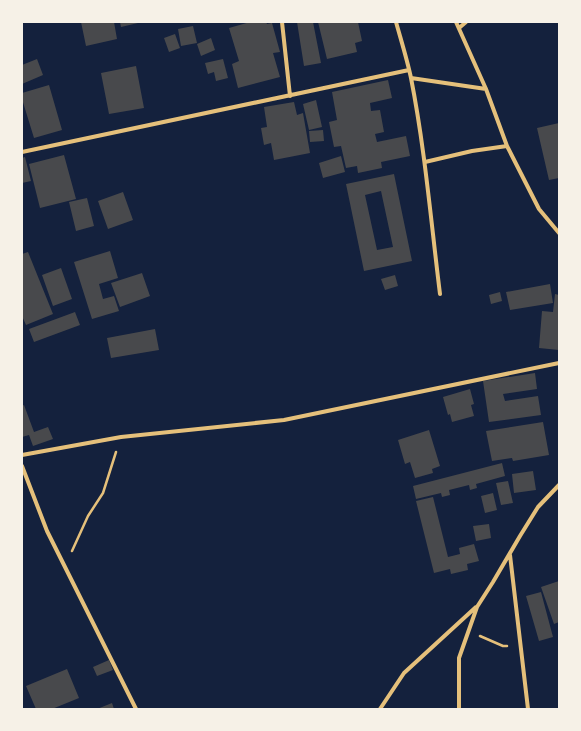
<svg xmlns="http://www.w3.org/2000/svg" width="581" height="731" viewBox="0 0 581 731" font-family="Commissioner,sans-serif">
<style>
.building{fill:#48494c;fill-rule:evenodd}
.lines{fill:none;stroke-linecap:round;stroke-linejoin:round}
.path{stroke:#e5c07b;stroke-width:2.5}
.minor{stroke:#e5c07b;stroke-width:4}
</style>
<rect width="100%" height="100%" fill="#14213d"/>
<!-- building -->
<path class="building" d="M81,22h33l3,17 -31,7z
M120,22h17l1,1 -17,4z
M250,22h16l1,2 5,-1 8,29 -7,1 7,24 -42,11 -6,-24 7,-3 -10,-33z
M297,22h16l8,41 -17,3z
M318,22h40l4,19 -7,2 2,9 -30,7z
M193,26l4,17 -16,3 -3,-17z
M175,34l5,14 -11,4 -5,-14z
M211,38l4,12 -14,6 -4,-12z
M37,59l6,16 -21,9v-19z
M223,59l5,19 -12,3 -2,-9 -6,2 -3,-11z
M136,66l8,42 -35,6 -8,-41z
M388,80l4,18 -22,5 1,8 9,-1 4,22 -9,2 2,8 29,-6 4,20 -29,6 1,6 -24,5 -1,-7 -11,2 -5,-22 -7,1 -5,-25 8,-2 -5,-28z
M49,85l13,45 -28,8 -12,-39v-6z
M316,100l6,27 -13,3 -6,-26z
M294,102l3,13 6,-2 7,40 -36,7 -3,-17 -7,2 -3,-17 6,-1 -3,-20z
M559,123v55l-10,2 -12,-52z
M323,130l1,11 -14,1 -1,-11z
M64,155l12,44 -36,9 -11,-44z
M341,156l4,16 -22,6 -4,-15z
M25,157l6,24 -9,2v-25z
M394,174l18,87 -48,10 -18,-87zM381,191l12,56 -16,3 -12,-55z
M123,192l10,28 -25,9 -10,-28z
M87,198l7,28 -18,5 -7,-29z
M110,251l8,27 -19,6 4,15 11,-3 5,15 -27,8 -18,-57z
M28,252l25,62 -27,11 -4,-9v-62z
M61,268l11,31 -19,7 -11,-31z
M142,273l8,23 -30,11 -9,-24z
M395,275l3,11 -13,4 -4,-11z
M550,284l3,19 -43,7 -4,-18z
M500,292l2,9 -11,3 -2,-9z
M555,294l4,1v55l-20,-2 3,-37 11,1z
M75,312l5,13 -46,17 -5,-13z
M155,329l4,21 -48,8 -4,-20z
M535,373l2,16 -34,5 2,7 33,-5 3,19 -52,7 -6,-41z
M470,389l4,15 -3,1 3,11 -22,6 -2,-8 -2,1 -5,-18z
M24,405l10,27 14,-5 5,12 -20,7 -4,-11 -7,2v-31z
M543,422l6,33 -36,6 -1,-3 -20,3 -6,-30z
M429,430l11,36 -8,3 1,4 -18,5 -5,-16 -5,2 -7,-24z
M502,463l3,13 -29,8 1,4 -7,2 -1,-5 -20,5 1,5 -8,2 -1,-4 -25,6 -3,-13z
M533,471l3,19 -22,3 -2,-19z
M508,481l5,22 -12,2 -5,-22z
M493,493l4,17 -12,3 -4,-17z
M433,497l15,60 12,-3 -1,-6 15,-4 5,17 -12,3 1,6 -17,4 -1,-5 -16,4 -18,-72z
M489,524l2,14 -15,3 -3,-15z
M559,581v41l-5,2 -13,-37z
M541,592l12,45 -14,4 -13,-45z
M109,660l4,10 -16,6 -4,-9z
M67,669l12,29 -27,11h-16l-10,-23z
M112,703l2,6h-17z"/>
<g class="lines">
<!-- path -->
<path class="path" d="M72,551l16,-35 15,-23 13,-41
M480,636l23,10h4"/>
<!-- minor -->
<path class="minor" d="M282,22l8,74
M396,22c5,18 11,37 15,56 14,71 20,144 29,216
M456,22l30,67 21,57 32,63 20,24
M459,28l7,-6
M411,78l75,11
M22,152l387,-82
M425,162l47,-11 35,-5
M22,455l99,-18 163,-17 275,-57
M22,466l25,65 89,178
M510,555l18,154
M380,709l24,-36 72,-66
M459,709v-51l18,-51 16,-25 27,-46 18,-29 21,-22"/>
</g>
<!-- border -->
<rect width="581" height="731" fill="none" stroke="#f6f1e7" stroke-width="46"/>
</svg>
